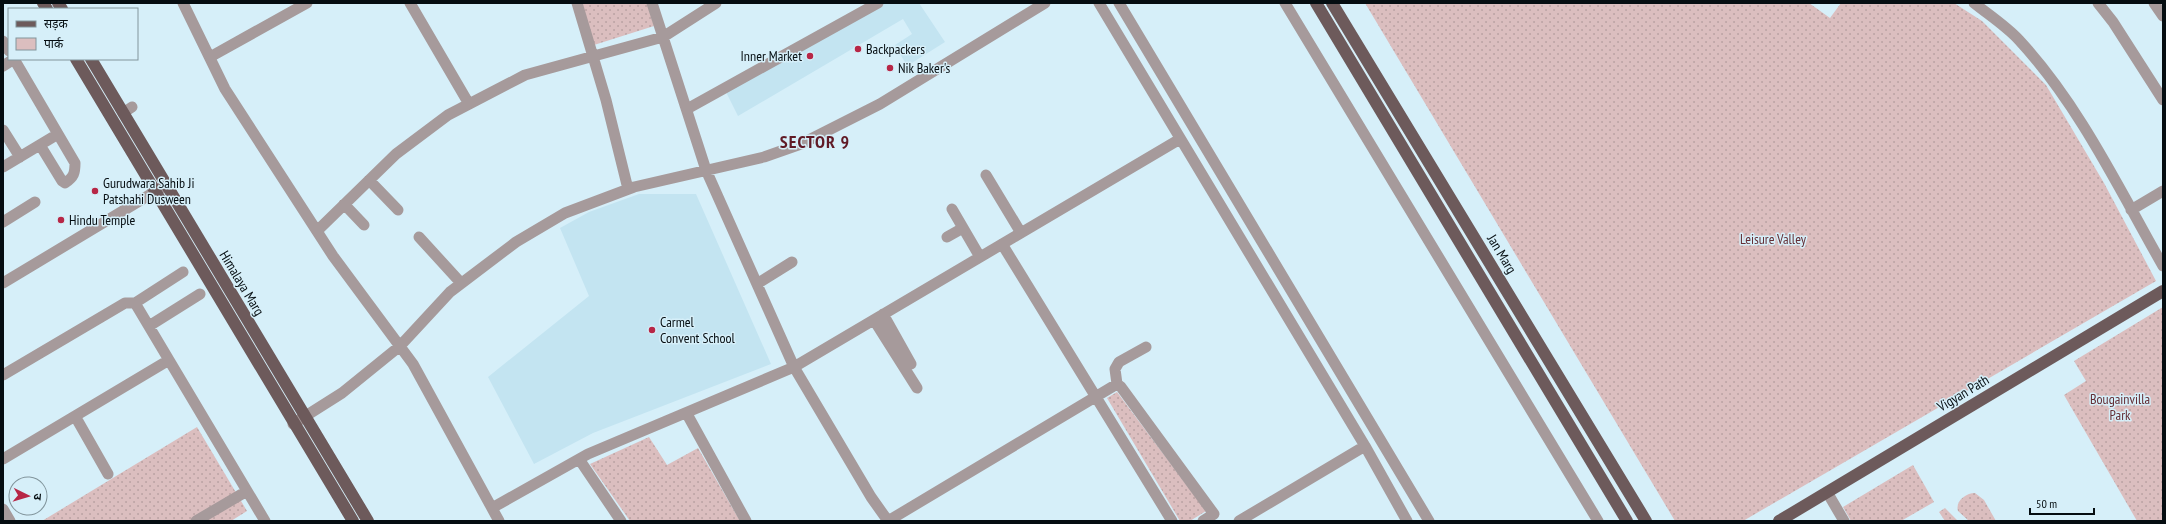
<svg xmlns="http://www.w3.org/2000/svg" width="2166" height="524" viewBox="0 0 2166 524" font-family="'PT Sans Narrow','Noto Sans Devanagari',sans-serif">
<style>
.built{fill:#c3e4f1}
.green{fill:url(#green-dots)}
.lines{fill:none;stroke-linecap:round;stroke-linejoin:round}
.minor{stroke:#a69a9b;stroke-width:11}
.major{stroke:#6d5a5b;stroke-width:12}
.poi-dot{fill:#b72646;stroke:#d6eff9;stroke-width:1.5}
.labels{text-anchor:middle;stroke-width:3;stroke-linejoin:round;paint-order:stroke}
.poi-label{font-size:14px;fill:#050d11;stroke:#d6eff9;text-anchor:start}
.park-label{font-size:14px;fill:#642e35;stroke:#d6eff9}
.street-label{font-size:14px;fill:#050d11;stroke:#d6eff9}
.district-label{font-size:18px;font-weight:bold;letter-spacing:1px;fill:#601a26;stroke:#d6eff9}
</style>
<defs>
<pattern id="green-dots" width="8" height="8" patternUnits="userSpaceOnUse"><rect width="8" height="8" fill="#dbbebf"/><path d="M2 2h.1M6 6h.1" fill="none" stroke="#baa2a3" stroke-width="1.8" stroke-linecap="round"/></pattern>
</defs>
<rect width="100%" height="100%" fill="#d6eff9"/>
<!-- built -->
<path class="built" d="M869,3h50l26,39 -38,24 -12,-21 17,-11 -9,-15 -165,97 -14,-28z
M639,194h57l75,170 -178,69 -59,31 -46,-87 101,-81 -29,-68 29,-16z"/>
<!-- green -->
<path class="green" d="M581,3h66l7,23 -60,19z
M1365,3h444l21,15 11,-15h113l28,18 64,64 58,98 52,98 -413,240h-68z
M2163,307v214h-26l-73,-126 22,-14 -12,-20z
M1117,392l89,119 -16,10h-10l-73,-123z
M197,427l50,84 -16,10h-189z
M649,437l18,28 31,-17 42,73h-110l-40,-57z
M1913,465l21,37 -33,19h-50l-8,-14z
M1975,493l9,7 12,21h-27l-11,-10c-3,-10 8,-18 17,-18z
M1945,508l13,13h-13l-6,-9z"/>
<g class="lines">
<!-- minor -->
<path class="minor" d="M183,3l42,86 108,167 80,108 86,157
M410,3l59,101
M577,3l29,97 22,89
M652,3l54,167 88,197 77,130 17,24
M1099,3l266,443 42,75
M1119,3l310,518
M1285,3l313,518
M1974,3c15,12 32,23 45,37 61,66 100,149 144,226
M2098,3l15,19 50,78
M2154,3l9,13
M3,41l6,10
M210,57l97,-54
M14,59l61,104c0,10 -1,14 -10,20l-3,-2 -22,-36
M3,66l11,-7
M687,109l191,-106
M123,113l9,-6
M3,130l17,27
M3,167l55,-33
M986,175l35,58
M369,180l29,30
M344,204l20,21
M952,209l28,48
M2131,210l32,-19
M3,222l32,-20
M317,231l79,-77 52,-39 77,-40 138,-38 53,-34
M419,237l42,46
M947,237l16,-9
M1002,244l170,277
M3,283l163,-98
M757,284l35,-22
M135,303l130,218
M883,314l28,50
M874,320l43,68
M149,326l51,-32
M3,375l122,-72h10l48,-31
M1117,384l-2,-15 4,-7 27,-15
M687,414l59,107
M75,416l33,58
M293,424l49,-31 58,-47 50,-54 66,-50 49,-29 69,-26 130,-30 37,-13 79,-40 165,-101
M3,459l166,-99
M579,459l42,62
M1827,492l17,29
M492,508l96,-54 206,-87 386,-228
M3,509l7,12
M196,521l51,-30
M888,521l229,-137 4,3 93,127 -11,7
M1239,521l126,-75"/>
<!-- major -->
<path class="major" d="M43,3l4,6
M58,3l4,6
M1316,3l311,518
M1332,3l314,518
M76,59l277,462
M91,59l277,462
M1779,521l384,-230"/>
</g>
<!-- markers -->
<g class="poi-dot">
<circle cx="858" cy="49" r="4"/>
<circle cx="810" cy="56" r="4"/>
<circle cx="890" cy="68" r="4"/>
<circle cx="95" cy="191" r="4"/>
<circle cx="61" cy="220" r="4"/>
<circle cx="652" cy="330" r="4"/>
</g>
<g class="labels">
<!-- poi labels -->
<g class="poi-label">
<text x="866" y="54">Backpackers</text>
<text x="802" y="61" text-anchor="end">Inner Market</text>
<text x="898" y="73">Nik Baker's</text>
<text x="103" y="188">Gurudwara Sahib Ji<tspan x="103" dy="16">Patshahi Dusween</tspan></text>
<text x="69" y="225">Hindu Temple</text>
<text x="660" y="327">Carmel<tspan x="660" dy="16">Convent School</tspan></text>
</g>
<!-- park labels -->
<g class="park-label">
<text x="1773" y="244">Leisure Valley</text>
<text x="2120" y="404">Bougainvilla<tspan x="2120" dy="16">Park</tspan></text>
</g>
<!-- street labels -->
<g class="street-label">
<text transform="translate(1502 254) rotate(59)" y="5">Jan Marg</text>
<text transform="translate(242 283) rotate(59)" y="5">Himalaya Marg</text>
<text transform="translate(1963 393) rotate(-31)" y="5">Vigyan Path</text>
</g>
<!-- district labels -->
<g class="district-label">
<text x="815" y="148">SECTOR 9</text>
</g>
</g>
<!-- border -->
<rect width="2166" height="524" fill="none" stroke="#050d11" stroke-width="8"/>
<!-- legend -->
<rect x="8" y="8" width="130" height="52" fill="#d6eff9" stroke="#82959c"/>
<rect x="16" y="21" width="20" height="6" fill="#6d5a5b" stroke="#82959c"/>
<text x="44" y="28" font-size="12" fill="#050d11">सड़क</text>
<rect x="16" y="38" width="20" height="12" fill="#dbbebf" stroke="#82959c"/>
<text x="44" y="48" font-size="12" fill="#050d11">पार्क</text>
<!-- north arrow -->
<g transform="translate(28 496) rotate(95)"><circle r="19" fill="#d6eff9" stroke="#82959c"/>
<path d="M0-3L7 15L0 10L-7 15Z" fill="#b72646"/>
<text y="-6" font-size="11" font-weight="bold" text-anchor="middle" fill="#050d11">उ</text>
</g>
<!-- scale -->
<path d="M2030 508v6h64v-6" fill="none" stroke="#050d11" stroke-width="2"/>
<text x="2036" y="508" font-size="12" fill="#050d11" stroke="#d6eff9" stroke-width="3" paint-order="stroke">50 m</text>
</svg>
